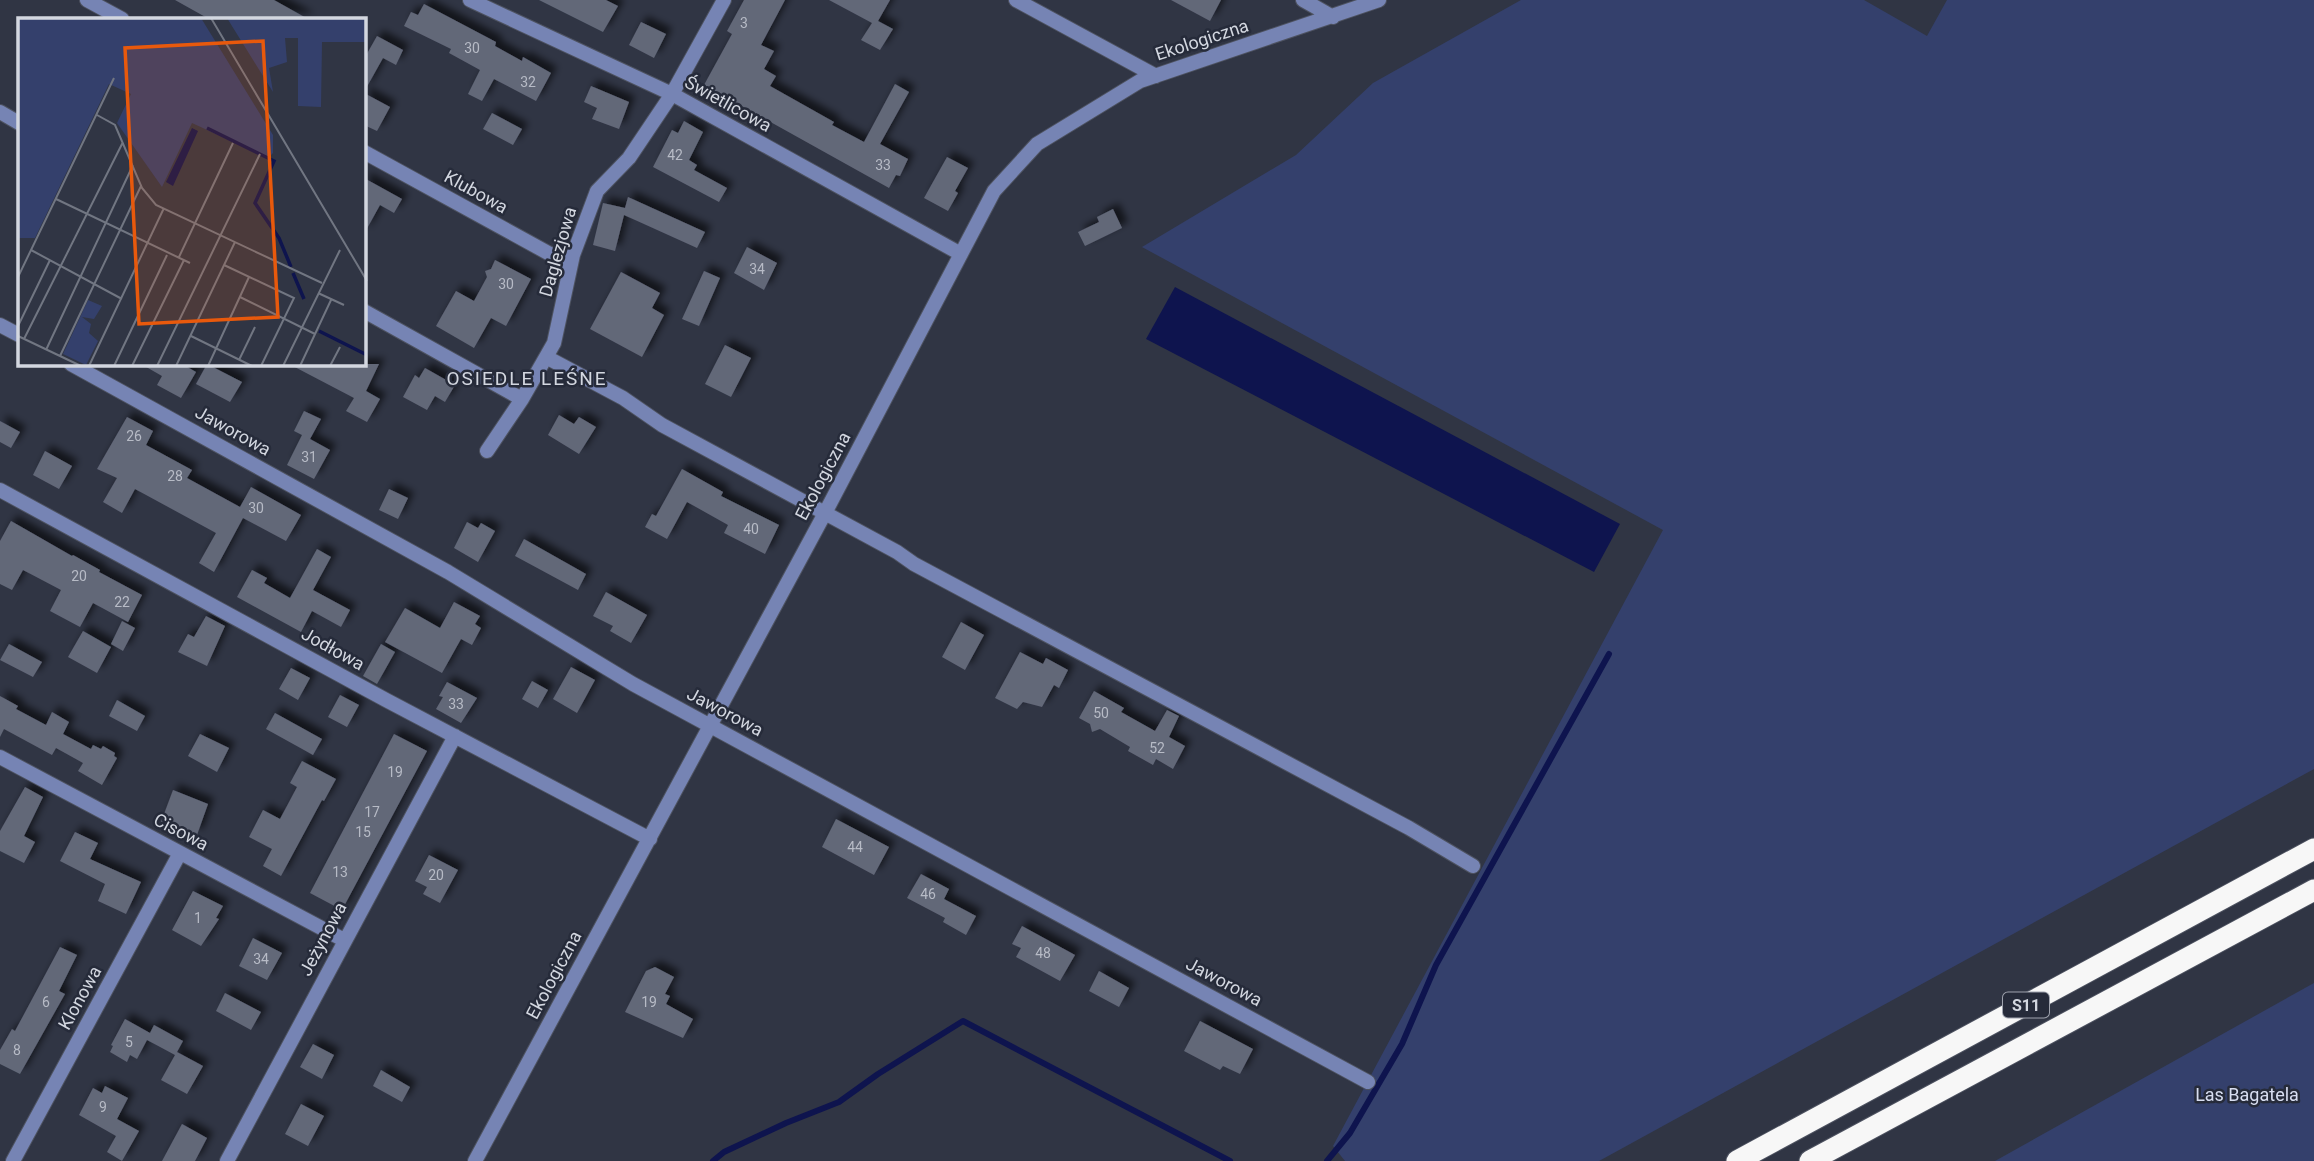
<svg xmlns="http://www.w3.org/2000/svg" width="2314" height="1161" viewBox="0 0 2314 1161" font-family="Roboto,sans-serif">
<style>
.green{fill:#34406c}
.water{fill:#0e144e}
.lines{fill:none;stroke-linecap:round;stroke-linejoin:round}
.stream{stroke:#0e144e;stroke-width:6}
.building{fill:#626778;filter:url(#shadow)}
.street-casing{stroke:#4d5260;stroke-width:16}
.highway-casing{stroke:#4d5260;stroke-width:23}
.street{stroke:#7684b4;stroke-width:14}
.highway{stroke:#f7f7f7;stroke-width:21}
.labels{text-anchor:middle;stroke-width:5;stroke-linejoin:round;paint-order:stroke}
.number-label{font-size:14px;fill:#b7bbc6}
.shield{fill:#262b3a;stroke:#9fa3ae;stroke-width:2}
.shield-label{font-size:16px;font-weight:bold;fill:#d3d7e0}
.street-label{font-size:18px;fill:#d3d7e0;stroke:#262b3a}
.park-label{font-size:18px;fill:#d8def1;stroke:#262b3a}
.neighbourhood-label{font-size:19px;letter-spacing:2px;fill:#d3d7e0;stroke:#262b3a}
.inset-river{fill:none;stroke:#0e144e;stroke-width:3.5}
.inset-road{fill:none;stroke:#717682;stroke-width:2}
.view{fill:#e8590c;fill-opacity:0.15;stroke:#e8590c;stroke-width:3.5}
.inset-edge{fill:none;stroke:#d3d7e0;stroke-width:3.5}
</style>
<defs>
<filter id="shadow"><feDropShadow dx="6" dy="-6" stdDeviation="3.5" flood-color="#0009"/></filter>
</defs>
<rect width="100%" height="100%" fill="#303544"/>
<!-- green -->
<path class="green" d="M1521,0h343l63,36 20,-36h367v769l-715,392h-254l-12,-15 330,-616 -521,-283 154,-92 77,-72z
M2314,983v178h-319z"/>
<!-- water -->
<path class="water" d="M1175,287l445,237 -26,48 -448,-233z"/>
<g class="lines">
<!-- stream -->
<path class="stream" d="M713,1161l11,-9 62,-29 53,-21 39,-28 85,-53 267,140
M1327,1161l23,-28 52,-89 34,-79 173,-311"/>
</g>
<!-- building -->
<path class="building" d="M175,0h99l34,19h-99z
M539,0h67l12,6 -15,26z
M744,0h41l-24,45 13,6 -10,18 12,7 -6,10 64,36 -2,3 32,17 31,-58 14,8 -29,52 28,15 -8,17 -4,-1 -7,13 -185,-103 28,-51 -5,-3z
M829,0h61l-12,21 15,8 -13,21 -19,-10 11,-17z
M1171,0h50l-11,21z
M424,4l72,38 -1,4 27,15 1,-4 28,16 -15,28 -42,-22 -12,22 -14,-7 12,-24 -31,-17 2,-4 -47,-23 7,-14 7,3z
M641,22l25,12 -12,24 -25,-13z
M377,36l26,14 -7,15 -13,-7 -19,34v-33z
M591,86l38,16 -10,27 -27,-10 5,-11 -13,-6z
M364,93l26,14 -13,24 -13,-6z
M492,113l30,16 -9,16 -30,-16z
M684,121l19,11 -14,28 8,5 -3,5 33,18 -8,14 -66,-35 19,-37 6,3z
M947,157l21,11 -13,23 3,2 -10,18 -24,-13z
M364,178l38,21 -8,14 -14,-8 -16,29z
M628,197l77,35 -8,16 -73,-33 -9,36 -22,-6 10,-42 22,5z
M1113,209l9,19 -37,18 -7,-14 21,-10 -2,-5z
M747,247l30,16 -13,27 -30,-17z
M495,260l36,19 -25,47 -15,-8 -17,30 -38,-22 20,-35 18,10 13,-24 -2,-6 6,-2z
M704,271l16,7 -21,48 -17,-7z
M621,272l39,21 -8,15 12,7 -22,42 -52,-28z
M725,345l26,13 -20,39 -26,-13z
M141,364h41l14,8 -15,26 -24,-13 5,-9z
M207,364l35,18 -12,20 -34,-18z
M289,364h90l-13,27 14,8 -13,23 -21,-11 8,-13z
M425,368l30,17 -10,17 -10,-6 -8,14 -24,-13 12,-22 4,3z
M304,411l17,8 -11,20 20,11 -16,29 -27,-14 15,-30 -8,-4z
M559,415l15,9 5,-7 17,10 -17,27 -31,-19z
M127,417l26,14 -7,14 46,25 -5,8 53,29 11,-20 50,28 -15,26 -43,-23 -29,54 -15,-9 17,-30 -81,-44 -13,24 -19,-11 14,-24 -20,-9z
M0,421l20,11 -9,16 -11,-6z
M45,451l27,15 -13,23 -26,-14z
M682,469l41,23 -2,4 58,29 -14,29 -41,-21 4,-8 -41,-23 -20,37 -22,-12 7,-13 4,2z
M389,489l19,9 -10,21 -19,-9z
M11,521l61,35 1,-1 27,15 -1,2 43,23 -14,27 -35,-19 -13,24 -30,-16 11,-21 -38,-20 -11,20 -12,-6v-43z
M467,522l11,6 3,-5 14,8 -17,31 -24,-14z
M524,539l62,35 -8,16 -63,-34z
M317,549l14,8 -18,33 37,20 -9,17 -29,-16 -11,21 -64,-35 15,-27 15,8 -3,5 26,15z
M606,592l41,23 -16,28 -21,-12 3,-5 -20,-10z
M454,602l26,14 -5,8 6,4 -9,17 -11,-6 -19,34 -57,-31 20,-34 35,20z
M206,616l19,10 -18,40 -29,-14 10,-18 6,3z
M122,621l13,7 -12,23 -12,-7z
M961,622l23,13 -19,35 -23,-13z
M83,631l28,16 -14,26 -29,-16z
M9,644l33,18 -9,15 -33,-17z
M381,644l14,8 -18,32 -14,-8z
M1020,652l23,12 3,-6 22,12 -9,18 -5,-3 -12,22 -19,-5 -6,7 -22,-11z
M571,667l24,13 -18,33 -24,-14z
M291,668l19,10 -12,22 -19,-11z
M532,681l16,9 -10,18 -16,-9z
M447,682l30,16 -16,25 -25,-14 7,-12 -4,-1z
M1094,691l30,17 -3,4 34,19 12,-21 12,6 -10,21 16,9 -12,23 -17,-10 -3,6 -25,-14 2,-4 -30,-18 -8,3 -2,-8 -11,-6z
M340,695l19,10 -12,22 -19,-10z
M0,696l18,10 -2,3 30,16 6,-13 17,10 -6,12 28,15 2,-4 8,4 2,-3 12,7 -1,3 3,2 -15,27 -24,-14 5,-8 -27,-15 -4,7 -48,-26 -4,8z
M117,700l28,16 -8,15 -28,-15z
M275,713l47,26 -9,16 -47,-26z
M200,734l29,14 -12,24 -29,-16z
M394,734l33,17 -85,159 -32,-17z
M302,761l34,18 -12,22 -2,-1 -41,76 -18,-10 9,-17 -23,-12 14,-27 17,9 17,-32 -7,-4z
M25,787l18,10 -19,39 11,6 -11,21 -24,-12v-20z
M173,790l35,14 -11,31 -36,-13z
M836,819l53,28 -15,28 -52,-28z
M75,832l23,11 -8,16 51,23 -15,32 -28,-13 7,-17 -45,-23z
M429,855l29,15 -18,33 -17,-9 4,-7 -12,-6z
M921,874l28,15 -5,10 32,17 -10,19 -23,-13 2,-4 -38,-20z
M193,891l30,15 -7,12 3,1 -18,27 -29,-16z
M1022,926l53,29 -15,26 -44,-24 5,-9 -9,-4z
M253,938l29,15 -15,27 -28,-14z
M60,947l17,8 -18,36 6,3 -45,80 -20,-10v-14l12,-21 3,2z
M655,967l19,10 -9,17 5,2 -4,8 27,15 -10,19 -58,-26 21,-41z
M1099,971l30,17 -10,19 -30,-16z
M225,993l36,19 -10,18 -35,-19z
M125,1019l25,14 4,-8 29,16 -6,11 26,14 -16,28 -26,-14 14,-25 -28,-15 -10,19 -7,-4 -3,7 -17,-10 3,-6 -2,-1z
M1200,1021l53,28 -13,25 -17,-8 -3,4 -36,-19z
M313,1044l21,11 -12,24 -22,-12z
M381,1070l29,17 -8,15 -29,-16z
M105,1086l23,12 -11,21 22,12 -17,30 -15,-9 9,-16 -37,-21 14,-27 9,5z
M301,1104l23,12 -16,30 -23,-12z
M182,1124l25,14 -12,23h-33z"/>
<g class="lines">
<defs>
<path id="street" d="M87,0l35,19
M470,0l202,94 289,160
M1016,0l140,76
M1303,0l30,17
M0,112l19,11
M364,152l206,113
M364,311l158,88
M0,325l19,10
M546,357l77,41 39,27 235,127 17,12 495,264 64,38
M71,364l377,208 185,112 735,398
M487,451l35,-52 32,-56 19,-88 24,-64 32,-33 43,-64 52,-94
M0,490l386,210 264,139
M0,757l344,183
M13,1161l167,-308
M227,1161l228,-425
M475,1161l350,-648 169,-322 43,-47 103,-63 239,-81"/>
<path id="highway" d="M1737,1161l577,-312
M1810,1161l504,-271"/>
</defs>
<!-- street casing -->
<use href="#street" class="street-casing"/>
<!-- highway casing -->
<use href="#highway" class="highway-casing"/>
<!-- street -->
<use href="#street" class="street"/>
<!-- highway -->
<use href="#highway" class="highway"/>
</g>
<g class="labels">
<!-- number labels -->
<g class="number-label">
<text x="744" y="28">3</text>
<text x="472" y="53">30</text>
<text x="528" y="87">32</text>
<text x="675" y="160">42</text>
<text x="883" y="170">33</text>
<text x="757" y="274">34</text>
<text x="506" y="289">30</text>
<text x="134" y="441">26</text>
<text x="309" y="462">31</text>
<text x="175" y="481">28</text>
<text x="256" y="513">30</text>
<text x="751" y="534">40</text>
<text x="79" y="581">20</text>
<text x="122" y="607">22</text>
<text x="456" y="709">33</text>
<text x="1101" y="718">50</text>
<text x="1157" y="753">52</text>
<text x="395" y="777">19</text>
<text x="372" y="817">17</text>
<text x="363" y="837">15</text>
<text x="855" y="852">44</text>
<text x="340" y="877">13</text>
<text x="436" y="880">20</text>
<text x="928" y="899">46</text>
<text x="198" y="923">1</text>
<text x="1043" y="958">48</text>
<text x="261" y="964">34</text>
<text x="46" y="1007">6</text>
<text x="649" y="1007">19</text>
<text x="129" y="1047">5</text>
<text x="17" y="1055">8</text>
<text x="103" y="1112">9</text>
</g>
<!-- shield labels -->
<rect class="shield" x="2003" y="992.5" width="46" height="25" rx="5"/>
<g class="shield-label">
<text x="2026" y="1011">S11</text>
</g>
<!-- street labels -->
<g class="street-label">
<text transform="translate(1202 40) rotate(-18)" y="6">Ekologiczna</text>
<text transform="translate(728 104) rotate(29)" y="6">Świetlicowa</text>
<text transform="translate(476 192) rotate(29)" y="6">Klubowa</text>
<text transform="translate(558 252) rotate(-74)" y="6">Daglezjowa</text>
<text transform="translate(233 431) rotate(29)" y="6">Jaworowa</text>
<text transform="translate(823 476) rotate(-62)" y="6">Ekologiczna</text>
<text transform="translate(333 649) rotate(29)" y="6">Jodłowa</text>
<text transform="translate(725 712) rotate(28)" y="6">Jaworowa</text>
<text transform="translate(181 832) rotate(28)" y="6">Cisowa</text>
<text transform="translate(323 939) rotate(-62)" y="6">Jeżynowa</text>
<text transform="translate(554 975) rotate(-62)" y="6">Ekologiczna</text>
<text transform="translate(1224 982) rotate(28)" y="6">Jaworowa</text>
<text transform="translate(80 998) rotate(-61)" y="6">Klonowa</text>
</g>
<!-- park labels -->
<g class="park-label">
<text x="2247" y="1101">Las Bagatela</text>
</g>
<!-- neighbourhood labels -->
<g class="neighbourhood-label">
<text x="527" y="385">OSIEDLE LEŚNE</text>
</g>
</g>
<!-- overview -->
<g transform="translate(18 18)">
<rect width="348" height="348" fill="#303544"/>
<path d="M0,0h183l72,117v18l-5,5 -76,-35 -30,64 -45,-64 14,-29 -22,-10 -74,154h-17zM209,0h139v24h-44l-1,65 -23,-1v-68h-13l2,24 -18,6 4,24zM70,282l14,6 -8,13 -12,-2 9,7 -2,9 9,8 -12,24 -23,-11z" fill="#34406c"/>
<path d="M174,110l6,3 -25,55 -7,-4z" fill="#0e144e"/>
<path class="inset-river" d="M189,110l67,33 -19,42 24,35 12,29M275,255l11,26M301,313l48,24"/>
<path class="inset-road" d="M193,0l156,263M79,97l18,10 27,63 14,17 166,78M38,181l134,64M13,232l91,49M161,239l54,-114M206,247l70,33 -33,68M0,259l96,-199M300,275l26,12M222,279l75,37M0,308l32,-66M0,318l63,30M173,318l61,30M6,321l99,-197M28,332l87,-185M42,338l81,-170M221,342l16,-33M71,348l75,-158M96,348l53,-111M114,348l52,-106M139,348l103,-212M158,348l59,-124M190,348l41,-89M265,348l57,-116M282,348l31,-66M312,348l10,-19"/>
<path class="view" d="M245,23l15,276 -139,7 -14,-276z"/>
<rect width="348" height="348" class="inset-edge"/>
</g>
</svg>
